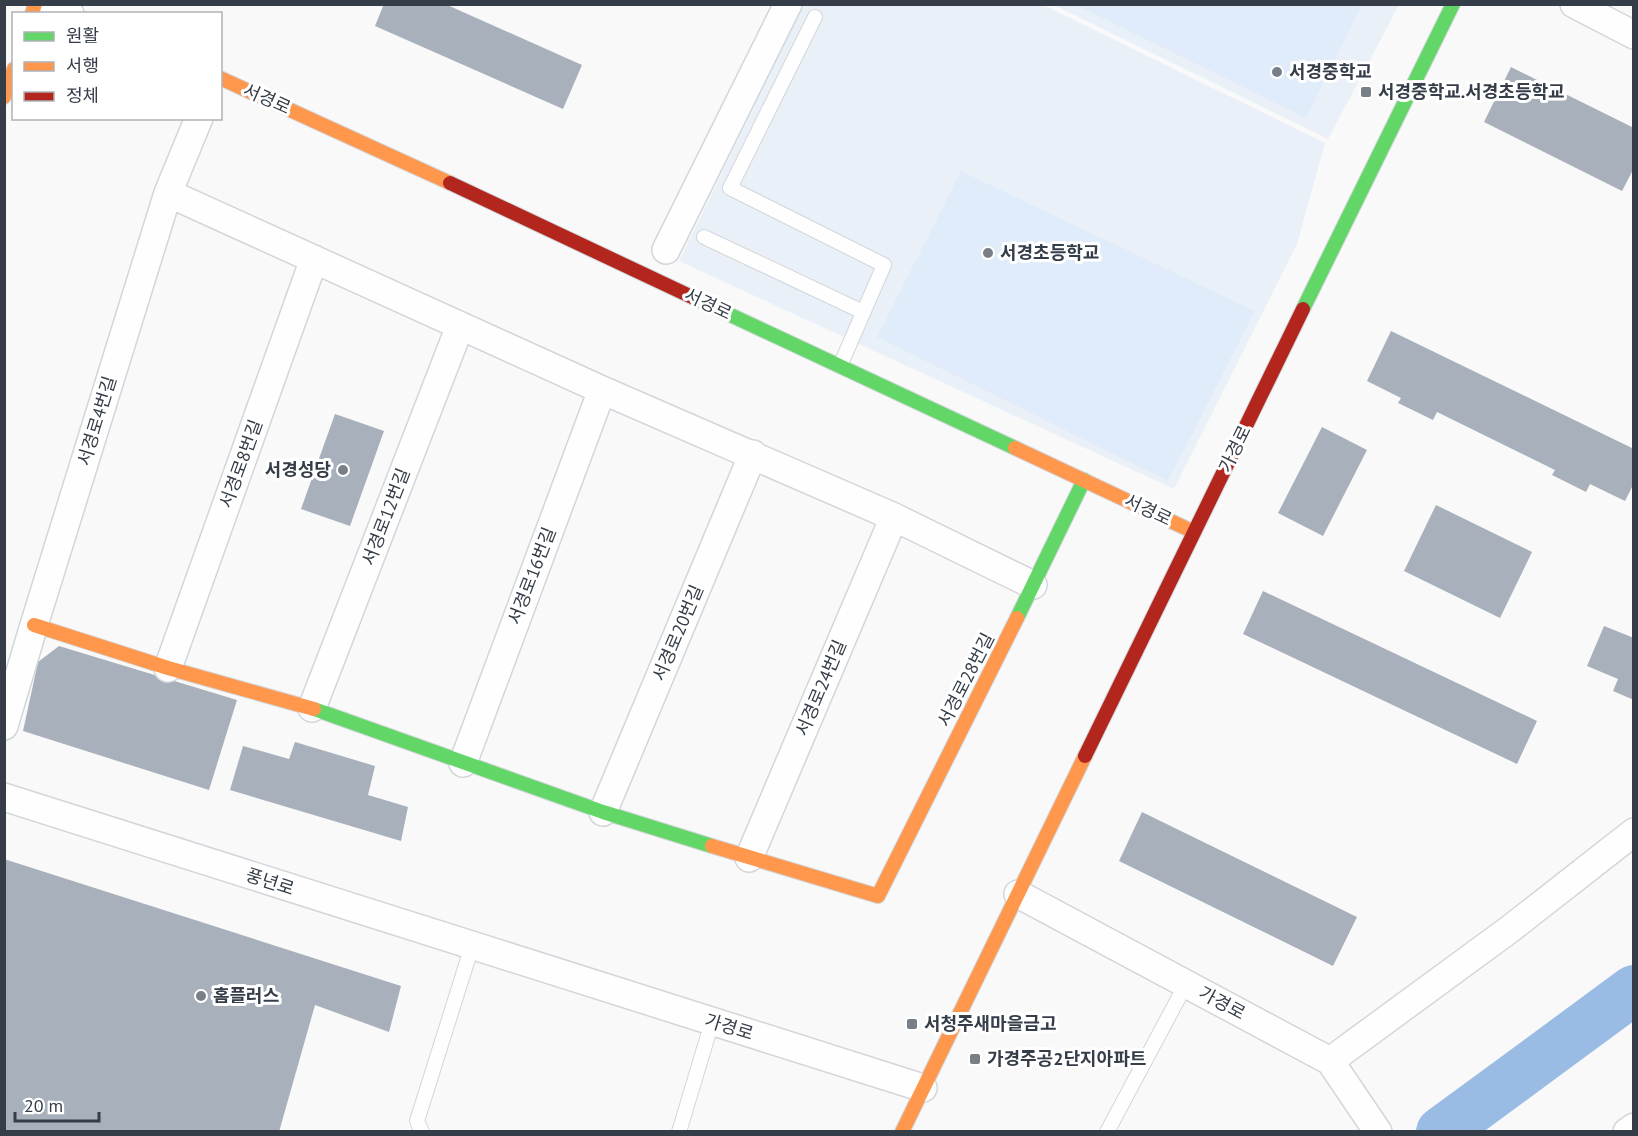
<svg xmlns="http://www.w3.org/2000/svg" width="1638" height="1136" viewBox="0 0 1638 1136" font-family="'PT Sans','Noto Sans KR',sans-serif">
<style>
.built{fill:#eaf0f7}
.park{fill:#e1ecfa}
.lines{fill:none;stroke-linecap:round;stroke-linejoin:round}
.river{stroke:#9abce4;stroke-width:50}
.building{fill:#a8b0bb}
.lane-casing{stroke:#d2d6db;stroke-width:16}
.street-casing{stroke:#d2d6db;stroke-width:30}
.fast-casing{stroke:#d2d6db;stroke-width:16}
.slow-casing{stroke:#d2d6db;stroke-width:16}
.jam-casing{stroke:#d2d6db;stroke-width:16}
.lane{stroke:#fefefe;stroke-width:14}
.street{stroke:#fefefe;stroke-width:27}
.fast{stroke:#63d668;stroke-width:14}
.slow{stroke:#ff974d;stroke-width:14}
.jam{stroke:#b3261e;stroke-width:14}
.poi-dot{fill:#797f86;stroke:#fff;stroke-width:2}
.labels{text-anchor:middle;stroke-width:6;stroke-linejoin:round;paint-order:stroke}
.poi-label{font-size:18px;font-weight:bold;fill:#343d48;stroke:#fff;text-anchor:start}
.street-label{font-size:18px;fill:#343d48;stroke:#fff}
</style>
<rect width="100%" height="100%" fill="#f9f9f9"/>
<!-- built -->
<path class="built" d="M804,5h239l282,138 -28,101 -123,245 -495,-228z
M1054,5h345l-71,134z"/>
<!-- park -->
<path class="park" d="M1076,5h286l-56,113z
M961,171l294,140 -87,170 -291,-144z"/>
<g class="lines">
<!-- river -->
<path class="river" d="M1441,1132l193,-142"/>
</g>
<!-- building -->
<path class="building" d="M384,4h61l137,61 -19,44 -188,-83z
M1511,67l123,61v40l-12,23 -138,-69z
M1391,331l243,118v34l-9,18 -35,-17 -4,8 -34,-17 3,-5 -118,-58 -4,8 -35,-17 3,-5 -34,-17z
M335,414l49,17 -34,95 -49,-17z
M1322,427l45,23 -44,86 -45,-23z
M1436,505l96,47 -32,66 -96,-47z
M1263,591l274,130 -20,43 -274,-130z
M1604,626l30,12v62l-21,-9 5,-12 -31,-13z
M59,646l178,54 -28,90 -186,-59 15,-69z
M295,742l80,24 -7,29 40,12 -7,34 -171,-51 13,-44 46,13z
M1142,812l215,105 -24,49 -214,-105z
M4,859l397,127 -12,46 -74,-27 -36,127h-275z"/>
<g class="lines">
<defs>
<path id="lane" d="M815,17l-85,171 154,77 -44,101
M704,237l159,75
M422,1132l-5,-11 55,-175
M679,1132l33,-110
M1107,1132l79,-148"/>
<path id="street" d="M48,4l22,10
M1574,4l60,31
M168,193l434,197 292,127 139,68
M666,250l122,-246
M168,668l146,-409
M312,708l148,-382
M4,726l30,-101 134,-432 31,-75
M463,763l139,-373
M4,797l919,291
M603,812l150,-358
M749,858l145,-341
M1018,894l312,167 48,71
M1330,1061l180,-132 124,-97
M1627,1132l7,-5"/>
<path id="fast" d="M692,297l323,151
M1303,309l150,-305
M1017,618l67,-138
M314,709l289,103 109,34"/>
<path id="slow" d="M32,14l3,-10
M220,78l230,105
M4,97l10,-28
M1015,448l179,84
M34,625l134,43 146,41
M712,846l166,50 139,-278
M902,1132l183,-376"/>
<path id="jam" d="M450,183l242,114
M1085,756l218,-447"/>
</defs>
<!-- lane casing -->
<use href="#lane" class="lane-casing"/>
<!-- street casing -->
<use href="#street" class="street-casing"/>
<!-- fast casing -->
<use href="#fast" class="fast-casing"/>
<!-- slow casing -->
<use href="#slow" class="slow-casing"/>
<!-- jam casing -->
<use href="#jam" class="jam-casing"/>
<!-- lane -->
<use href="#lane" class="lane"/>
<!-- street -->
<use href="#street" class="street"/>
<!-- fast -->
<use href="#fast" class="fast"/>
<!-- slow -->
<use href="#slow" class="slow"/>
<!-- jam -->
<use href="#jam" class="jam"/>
</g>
<!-- markers -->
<g class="poi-dot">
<circle cx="1277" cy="72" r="6"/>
<rect x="1360" y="86" width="12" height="12" rx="3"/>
<circle cx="988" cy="253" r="6"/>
<circle cx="343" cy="470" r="6"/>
<circle cx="201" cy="996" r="6"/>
<rect x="906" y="1018" width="12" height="12" rx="3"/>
<rect x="969" y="1053" width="12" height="12" rx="3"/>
</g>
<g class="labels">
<!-- poi labels -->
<g class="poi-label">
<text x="1289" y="78">서경중학교</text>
<text x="1378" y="98">서경중학교.서경초등학교</text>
<text x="1000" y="259">서경초등학교</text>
<text x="331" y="476" text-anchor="end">서경성당</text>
<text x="213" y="1002">홈플러스</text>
<text x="924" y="1030">서청주새마을금고</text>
<text x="987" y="1065">가경주공2단지아파트</text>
</g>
<!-- street labels -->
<g class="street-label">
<text transform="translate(267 99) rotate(24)" y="6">서경로</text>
<text transform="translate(708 304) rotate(25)" y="6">서경로</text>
<text transform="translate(97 421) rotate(-73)" y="6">서경로4번길</text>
<text transform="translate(1235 449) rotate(-64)" y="6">가경로</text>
<text transform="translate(241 464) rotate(-70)" y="6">서경로8번길</text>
<text transform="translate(1148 510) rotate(25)" y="6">서경로</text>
<text transform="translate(386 517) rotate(-69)" y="6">서경로12번길</text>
<text transform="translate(532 576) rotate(-69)" y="6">서경로16번길</text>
<text transform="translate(678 633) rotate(-67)" y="6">서경로20번길</text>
<text transform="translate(966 680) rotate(-63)" y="6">서경로28번길</text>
<text transform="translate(821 688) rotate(-67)" y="6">서경로24번길</text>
<text transform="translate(270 882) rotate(18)" y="6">풍년로</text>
<text transform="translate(1222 1003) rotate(28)" y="6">가경로</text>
<text transform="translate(729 1027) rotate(17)" y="6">가경로</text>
</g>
</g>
<!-- border -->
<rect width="1638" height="1136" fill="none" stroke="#343d48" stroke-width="12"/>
<!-- legend -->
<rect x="12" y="12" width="210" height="108" fill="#ffffff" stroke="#aeb1b6" stroke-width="1.5"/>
<rect x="24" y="32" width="30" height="9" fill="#63d668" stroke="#aeb1b6" stroke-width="1.5"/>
<text x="66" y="42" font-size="18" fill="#343d48">원활</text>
<rect x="24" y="62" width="30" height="9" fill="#ff974d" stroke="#aeb1b6" stroke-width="1.5"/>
<text x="66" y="72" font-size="18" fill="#343d48">서행</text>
<rect x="24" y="92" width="30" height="9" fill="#b3261e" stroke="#aeb1b6" stroke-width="1.5"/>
<text x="66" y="102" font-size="18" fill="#343d48">정체</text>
<!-- scale -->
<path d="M15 1112v9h84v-9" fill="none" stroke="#343d48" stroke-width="3"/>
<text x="24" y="1112" font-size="18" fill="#343d48" stroke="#ffffff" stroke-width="4.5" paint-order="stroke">20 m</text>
</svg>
